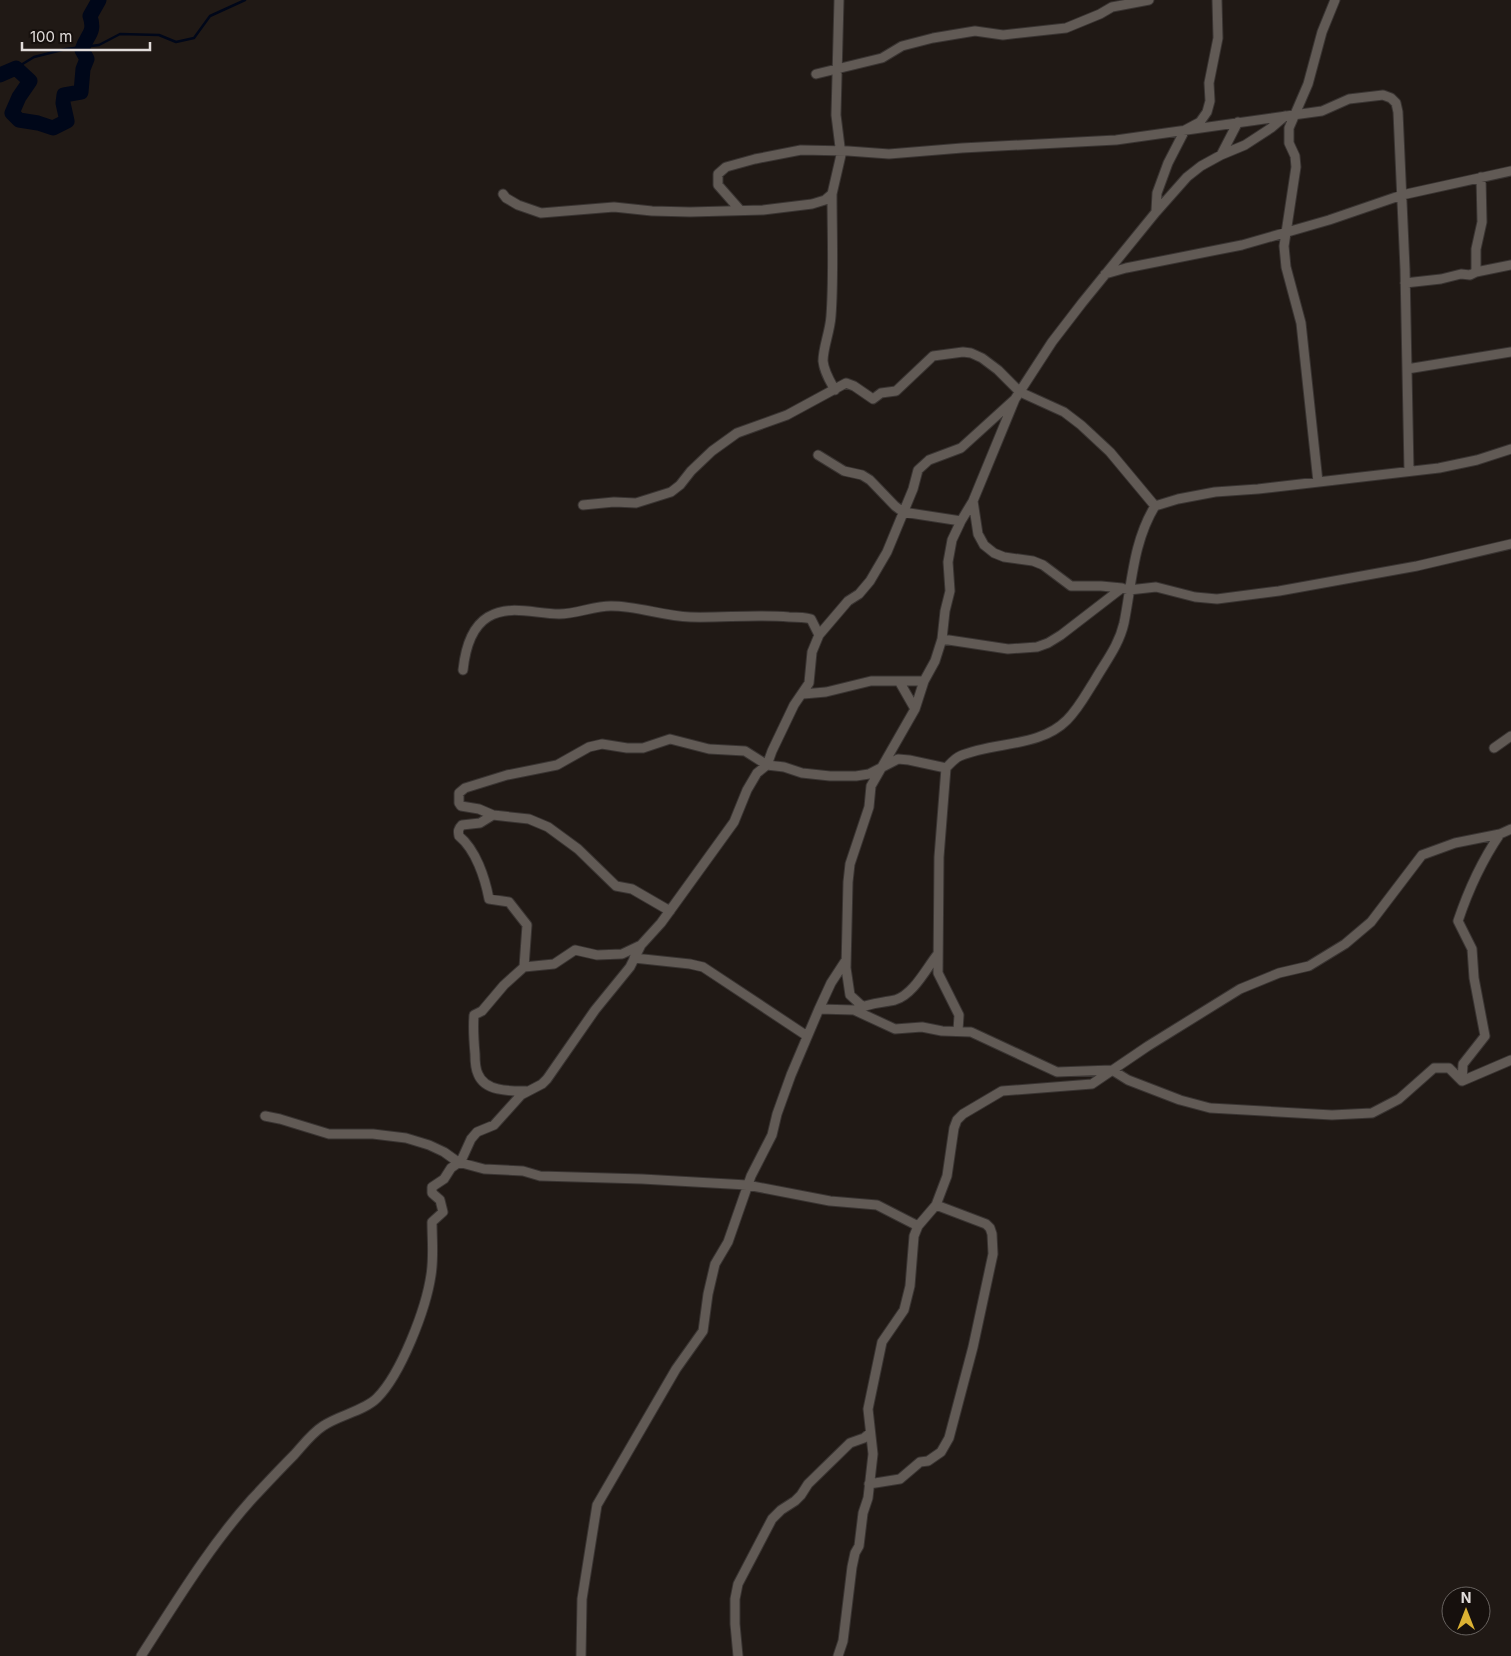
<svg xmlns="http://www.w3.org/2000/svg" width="1511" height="1656" viewBox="0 0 1511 1656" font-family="Inter,sans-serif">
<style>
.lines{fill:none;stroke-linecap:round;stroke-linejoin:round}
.stream{stroke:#000719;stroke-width:2.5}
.river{stroke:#000719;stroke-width:15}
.minor-casing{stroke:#393432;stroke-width:11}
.minor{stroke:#615a55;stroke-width:9}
</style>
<rect width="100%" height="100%" fill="#201915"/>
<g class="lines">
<!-- stream -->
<path class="stream" d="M16,68l18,-11 32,-8 33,-4 21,-11 39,1 17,7 18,-4 16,-22 35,-16"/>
<!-- river -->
<path class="river" d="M0,75l16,-7 14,13 -11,16 -7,16 7,7 19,3 15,5 14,-7 -4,-18 1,-8 17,-3 2,-23 4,-10 -5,-9c4,-15 14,-16 8,-34l9,-16"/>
<defs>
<path id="minor" d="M816,74l66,-16 20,-12 31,-8 42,-7 28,4 63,-7 34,-14 12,-7 37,-7
M1221,155l17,-33
M503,194l3,4 12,7 23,8 73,-6 38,4 38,1 73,-2 49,-6 13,-4 7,-6 9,-39 -5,-40 3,-115
M832,194c0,41 2,82 -1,122 -1,16 -8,31 -8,45 1,11 7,20 12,29
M740,210l-22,-25v-11l8,-7 29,-8 46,-9 47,1 41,3 73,-6 154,-8 206,-29 27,-12 34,-4 8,3 5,5 2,9 7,157 4,202
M1156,211l1,-18 11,-30 17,-33 15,-8 7,-10 3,-11 -1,-18 9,-45 -1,-38
M1476,272v-23l6,-27 -1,-45
M1105,274l21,-6 116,-23 87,-25 73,-25 109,-24
M1405,283l36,-4 20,-5 9,1 6,-3 35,-7
M1407,369l104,-17
M818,455l26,16 18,4 8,5 25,26 8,6 58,9
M1318,482l-17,-159 -15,-56 -2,-21 12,-79 -1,-11 -6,-13v-15l19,-44 14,-52 13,-32
M973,501l5,33 6,11 10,8 10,4 29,4 10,4 28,21h30l21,2
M583,505l31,-3 22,1 35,-11 9,-7 11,-14 21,-20 25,-18 50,-18 59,-32 8,3 19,13 8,-6 15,-2 37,-35 30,-4 8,1 11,5 16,12 22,22 44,20 17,13 29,27 45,54
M942,639l66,10 29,-2 11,-4 13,-8 61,-47 7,2 27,-3 39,10 22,2 62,-8 138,-25 94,-22
M463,670c2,-19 7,-42 25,-53 22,-13 47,-3 71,-3 18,0 34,-8 52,-8 27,0 52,10 79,11 33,1 66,-3 99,0 7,0 15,0 22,2l8,16
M899,681l16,28
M803,694l23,-2 45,-11h53
M1494,748l17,-12
M493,815l-13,8 -18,2c-4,4 -4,6 -3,11 17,14 26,42 30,63l20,3 18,23 -3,42
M670,911l-38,-22 -16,-3 -38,-37 -30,-22 -19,-8 -36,-4 -14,-6 -18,-3 -2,-3v-10l6,-5 42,-13 50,-10 32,-18 13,-3 25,4h16l27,-9 39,10 36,2 22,14 17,2 18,6 28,3h26l13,-2 29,-15 11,1 37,8
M634,958l56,6 13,3 104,69
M862,1006l-12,-11 -4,-27 2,-86 2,-18 19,-57 2,-21 44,-77 9,-28 11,-20 7,-22 3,-28 5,-20 -2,-29 4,-22 9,-19 12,-20 42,-102 37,-57 30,-39 74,-91 31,-35 14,-11 20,-11 24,-10 26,-17 14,-12
M819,1009l12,-26 15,-23
M857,1009c12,-6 24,-6 38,-9 18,-5 31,-31 42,-45
M958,1031l1,-16 -21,-42 1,-116 7,-89c4,-4 9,-10 14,-12 35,-15 79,-8 107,-36 12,-12 19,-26 28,-40 11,-19 24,-35 29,-57 8,-40 9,-81 31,-117l23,-7 37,-7 43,-3 181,-21 38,-8 34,-11
M1462,1081l1,-17 22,-28 -11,-58 -2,-29 -14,-28c11,-33 23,-59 42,-87
M526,1091c-15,0 -41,1 -48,-17 -3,-6 -3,-13 -3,-20 -1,-11 -2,-27 -1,-39l8,-4 22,-26 20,-18 30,-3 21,-14 22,5 25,-1 19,-9
M265,1116l15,3 49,15h44l33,4 23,7 15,7 14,10 26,7 39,2 17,5 102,3 105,6 83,16 47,4 41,21
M869,1484l31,-5 20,-17 8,-1 13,-9 8,-14 24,-91 20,-93 -1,-20 -2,-6 -4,-4 -50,-19
M141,1656c35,-54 68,-109 111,-157 14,-15 28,-30 42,-44 9,-10 18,-22 29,-29 16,-11 41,-15 54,-28 24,-24 49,-89 54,-123 3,-18 1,-35 1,-53l11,-10 -3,-12 -8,-7v-6l12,-8 7,-11 10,-7 10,-22 6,-7 17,-7 27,-30 21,-11 5,-5 48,-69 35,-43 11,-22 20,-22 73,-101 13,-32 10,-17 10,-8 5,-14 22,-46 15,-22 3,-31 7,-17 29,-34 11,-7 11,-13 17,-29 26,-63 5,-19 11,-10 32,-12 54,-49
M581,1656l1,-57 15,-94 79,-136 27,-38 5,-37 7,-30 13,-22 23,-66 21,-41 5,-21 14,-39 28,-66 35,1 41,19 27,-2 20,4 29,1 86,40 55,-2 16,10 52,20 30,8 122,7 40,-2 27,-14 35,-31h15l13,13 49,-21
M738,1656l-3,-32v-25l3,-15 34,-65 9,-9 14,-9 6,-6 7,-11 42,-41 14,-5 6,-5
M838,1656l5,-15 9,-74 3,-14 4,-7 4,-33 5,-15 5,-44 -5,-45 14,-67 22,-32 6,-24 4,-50 4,-10 18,-21 11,-29 7,-48 3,-8 6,-6 39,-23 90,-7 56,-38 92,-57 39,-16 30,-7 36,-22 26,-22 51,-67 33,-12 45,-9 11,-5"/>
</defs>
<!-- minor casing -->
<use href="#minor" class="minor-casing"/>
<!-- minor -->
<use href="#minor" class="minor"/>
</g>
<!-- north arrow -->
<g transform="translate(1466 1611)"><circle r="24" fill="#16100d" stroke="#67625f"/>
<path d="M0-4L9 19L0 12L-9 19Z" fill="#dcb233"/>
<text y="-8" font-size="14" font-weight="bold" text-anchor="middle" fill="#e1dcda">N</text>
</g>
<!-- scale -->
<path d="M22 42v8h128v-8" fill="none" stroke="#e1dcda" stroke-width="2.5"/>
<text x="30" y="42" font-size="15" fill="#e1dcda" stroke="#16100d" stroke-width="4" paint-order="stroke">100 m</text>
</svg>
